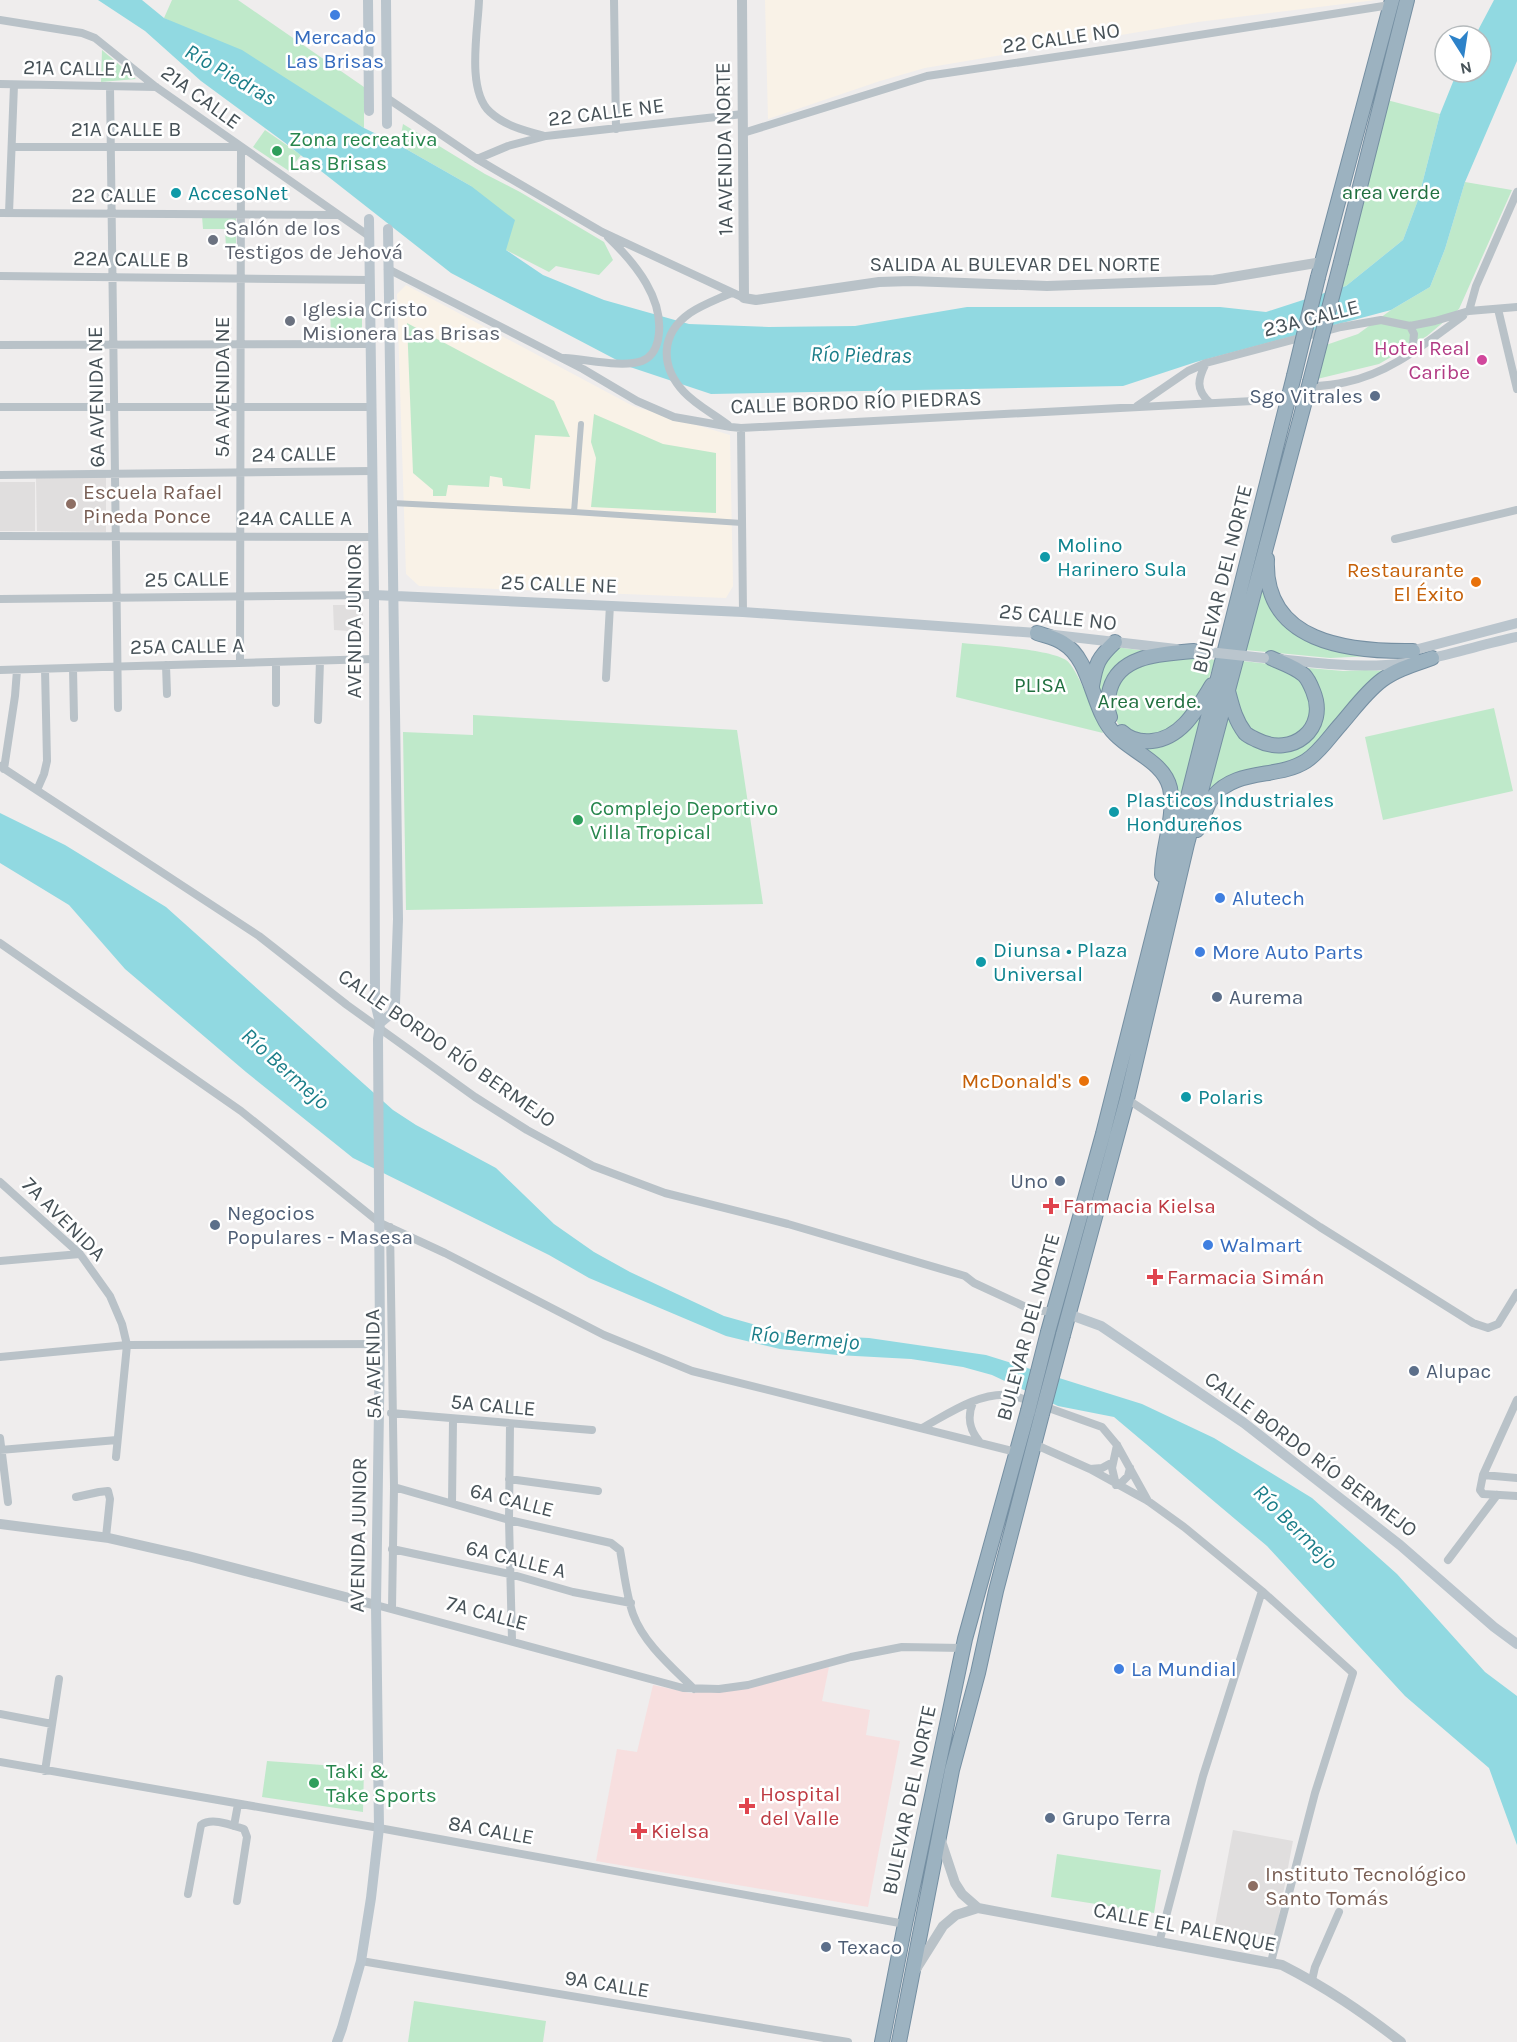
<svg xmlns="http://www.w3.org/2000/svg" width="1517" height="2042" viewBox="0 0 1517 2042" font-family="Karla,sans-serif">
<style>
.commercial{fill:#f9f2e7}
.education{fill:#e0dede}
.medical{fill:#f7dfdf}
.green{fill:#bfe9ca}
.water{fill:#91d9e1}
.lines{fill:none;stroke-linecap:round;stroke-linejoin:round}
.trunk-casing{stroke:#758fa2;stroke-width:16}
.pedestrian{stroke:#b9c2c8;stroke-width:6}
.minor{stroke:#b9c2c8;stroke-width:8}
.tertiary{stroke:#b9c2c8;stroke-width:10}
.secondary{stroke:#bac5cd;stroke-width:10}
.trunk{stroke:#9cb2c0;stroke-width:14}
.trunk-bridge-casing{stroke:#758fa2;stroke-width:16;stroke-linecap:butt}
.secondary-bridge{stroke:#bac5cd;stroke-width:10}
.trunk-bridge{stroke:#9cb2c0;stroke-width:14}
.shop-dot{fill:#3f7fe0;stroke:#fff;stroke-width:2}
.leisure-dot{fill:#2e9e5b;stroke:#fff;stroke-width:2}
.culture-dot{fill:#0f9aa8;stroke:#fff;stroke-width:2}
.worship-dot{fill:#6b7280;stroke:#fff;stroke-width:2}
.hotel-dot{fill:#d1479c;stroke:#fff;stroke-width:2}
.service-dot{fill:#5c6f8a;stroke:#fff;stroke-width:2}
.education-dot{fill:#8d6e63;stroke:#fff;stroke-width:2}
.food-dot{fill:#e8710a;stroke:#fff;stroke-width:2}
.health-dot{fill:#e0444e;stroke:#fff;stroke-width:2}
.labels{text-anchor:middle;stroke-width:5;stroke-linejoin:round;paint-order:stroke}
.shop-label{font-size:21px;fill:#366cbe;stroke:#fff;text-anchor:start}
.street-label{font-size:21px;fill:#475258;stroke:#fff}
.leisure-label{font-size:21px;fill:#27864d;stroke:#fff;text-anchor:start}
.park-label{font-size:21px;fill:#217040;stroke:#fff}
.culture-label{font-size:21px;fill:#0d838f;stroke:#fff;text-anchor:start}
.worship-label{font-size:21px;fill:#5b616d;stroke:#fff;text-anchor:start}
.hotel-label{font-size:21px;fill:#b23c85;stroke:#fff;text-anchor:end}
.service-label{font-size:21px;fill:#4e5e75;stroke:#fff;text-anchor:start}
.education-label{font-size:21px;fill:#785e54;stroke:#fff;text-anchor:start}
.food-label{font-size:21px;fill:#c56008;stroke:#fff;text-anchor:end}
.health-label{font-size:21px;fill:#be3a42;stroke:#fff;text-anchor:start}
.water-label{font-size:22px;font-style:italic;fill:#1b7e89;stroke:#fff}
</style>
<rect width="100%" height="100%" fill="#efeded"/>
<!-- commercial -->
<path class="commercial" d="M765,0h611l-178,22 -273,46 -45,13 -112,38z
M406,285l227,121 97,29 3,151 -7,12 -307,-12 -13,-12 -9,-280z"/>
<!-- education -->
<path class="education" d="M106,477v55l-69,-1 -1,-53z
M0,482h35v49h-35z
M333,605h30v27l-29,-2z
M1233,1830l60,11 -19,101 -60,-12z"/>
<!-- medical -->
<path class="medical" d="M829,1667l-7,34 48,9 -4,25 34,6 -32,166 -272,-46 21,-112 20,3 16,-67 37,8 57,-5z"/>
<!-- green -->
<path class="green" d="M172,0h66l126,87v41l-41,-25 -159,-85z
M102,50l34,29 -35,3z
M1387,100l53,14 -22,86 -15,40 -57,46 -9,3z
M403,124l82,50 35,18 84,50 9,18 -14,15 -43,-9 -7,6 -43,-22 -35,-64 -72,-41z
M265,130l36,25 -12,16 -36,-24z
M1465,182l47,8 -53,119 -32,27 -48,28 -66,16 10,-34 35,-12 33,-24 39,-23 15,-38z
M202,216h34v32h-10l-1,-19h-22z
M330,308l32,2v25h-31z
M407,323l147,78 16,36 -35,-2 -5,54 -27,-3 -1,-8 -12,-2 -1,11 -41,-2 -2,11h-13v-6l-20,-17z
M594,414l69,30 53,9v60l-125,-6 5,-49 -5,-16z
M1265,581l18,40 90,35 -43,2 -85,-8z
M962,643c21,2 88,6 104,17 11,7 30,58 37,73l-147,-36z
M1115,647l40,5 -33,12 -17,48c-11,-35 -13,-36 10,-65z
M1185,655l30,5c-9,33 -26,56 -53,77l-32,-3 -12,-10 -5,-11 -1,-17 4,-14 23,-19z
M1242,661l36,4 24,14 12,34 -16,22 -20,7 -28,-10 -11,-15 -6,-23z
M1298,667l45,4 22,-1 24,1 -76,78 -14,11 -59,14 -39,41 27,-104 2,5 48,35 43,-38z
M1205,702l-37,155 4,-74 -40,-39 34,-1z
M1494,708l19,83 -130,29 -18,-83z
M473,715l264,15 26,174 -357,6 -3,-178 70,3z
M267,1761l97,7 -1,44 -101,-15z
M1057,1854l104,16 -7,43 -103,-16z
M414,2001l132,20 -3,21h-135z"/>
<!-- water -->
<path class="water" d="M98,0h44l22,18 78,32 122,78 35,17 72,41 44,34 -9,30 37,25 61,25 85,24 80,3 86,-1 112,-19h253l46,5 80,-26 57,-46 15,-40 22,-86 17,-42h24v-36h-6l19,-36h23v61l-52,121 -20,67 -15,38 -39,23 -195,52 -73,24 -412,8 -81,-27 -179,-94 -167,-131 -83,-61 -56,-50z
M0,813l65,32 101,62 227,203 23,15 80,43 58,56 40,28 36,20 94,44 64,18 81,4 117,17 156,49 72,34 98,60 85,76 88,98 32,24v149l-28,-77 -84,-72 -138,-150 -153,-129 -56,-11 -66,-31 -29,-8 -52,-8 -74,-4 -57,-6 -54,-13 -137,-58 -40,-23 -196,-97 -107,-86 -121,-103 -56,-64 -69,-42z"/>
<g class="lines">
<defs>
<path id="trunk" d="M1341,262l66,-262
M1318,277l74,-277
M1267,559c-4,84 82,93 146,92
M1037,633c9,3 19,5 26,10 29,17 29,69 52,91 17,18 49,28 55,54 6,29 -8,58 -8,87
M1092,686c4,-23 6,-28 23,-44
M1228,691c4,15 7,29 17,42 3,3 8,5 12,7 35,18 72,-11 56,-49 -2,-5 -5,-12 -9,-16 -9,-8 -22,-12 -33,-17
M1110,717c-4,-9 -3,-18 0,-28 10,-35 53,-35 84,-38
M1122,732c8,8 19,10 30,9 30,-3 45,-32 60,-56
M1197,830c7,-10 8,-24 16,-33 22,-29 65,-18 93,-36 14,-9 24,-25 35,-37 13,-15 25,-32 41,-44 15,-11 33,-16 50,-22
M1048,1332l55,-198 191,-758
M1063,1335l64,-236 60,-255 123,-462
M882,2042l23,-118 60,-285 63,-228
M899,2042l53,-272 26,-97 18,-82 46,-177"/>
</defs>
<!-- trunk casing -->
<use href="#trunk" class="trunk-casing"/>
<!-- pedestrian -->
<path class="pedestrian" d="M392,503l182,9 168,11
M574,512l7,-88"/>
<!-- minor -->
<path class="minor" d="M479,0c-1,30 -13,90 11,112 15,14 36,19 55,24
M614,0l2,129
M0,20l82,13 13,5 61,49 213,149
M0,84l156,3
M110,86l8,622
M387,98l90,61 125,73 142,66
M743,133l184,-57 196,-29 267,-42
M12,147h229l-1,516
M477,159l31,-13 38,-10 197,-22
M0,213l336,2
M9,213l5,-128
M388,269l195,100 54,32 37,16 57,10 10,1 548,-29
M0,276l370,4
M1498,309l19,80
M1469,311l7,-25 41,-94
M1410,326l4,8 -2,19
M0,345l371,-1
M565,358c21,1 57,10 77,3 10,-4 14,-12 16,-21 8,-40 -23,-77 -50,-103
M1308,387c13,-1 26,-2 38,-5 45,-9 81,-40 117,-66
M1210,403c-15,-14 -12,-24 -4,-40l135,-36 40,-7 29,6 25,-5 34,-10 48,-4
M1137,406l51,-35 18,-8
M0,407h371
M728,425c-14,-11 -32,-20 -44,-33 -24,-26 -24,-58 6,-79 12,-8 28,-14 41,-20
M741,428l2,184
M0,475l372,-4
M0,536l373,1
M1395,539l122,-29
M0,599l374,-4
M166,665l1,29
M73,668l1,50
M0,670l374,-11
M606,678l4,-73
M276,703v-41
M318,720l2,-59
M0,766l259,170 88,69 128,92 52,33 66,36 72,27 123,31 177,52 9,7 56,26 8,2h15
M4,769l11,-73 2,-26
M37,790l7,-16 3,-13 -2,-92
M0,943l241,168 139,112 65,30 159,82 88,36 324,81
M1127,1099l193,128 153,96 15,5 10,-4 19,-31
M0,1182l80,72 30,42 12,28 5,21 -11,112
M390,1227l4,260 -2,121
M0,1261l80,-7
M0,1357l127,-12 253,-1
M1517,1400l-34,75 -3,15 3,4 34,2
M973,1402c-6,15 -4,27 6,39
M1043,1406l59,21 15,18 31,56
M391,1413l201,17
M510,1424l-1,96 3,120
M922,1428c26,-14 57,-36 87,-33 8,1 16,5 23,7
M0,1438l8,64
M1034,1444l56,25 58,32 36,26 78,64 91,82 -38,120 -44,169
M0,1450l117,-10
M1090,1469l12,-1 11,-6
M1483,1475l34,3
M509,1479l89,12
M1116,1485l-4,-17 5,-23
M1119,1485l9,-9 2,-8
M394,1487l115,33 102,23 9,7c4,21 6,44 13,64 11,30 39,53 61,75
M76,1497l23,-5 9,-1 2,8 -4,38
M452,1503l1,-83
M392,1549l118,25 63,18 58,11
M1448,1560l49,-65
M376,1605l307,83 36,1 29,-4 103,-28 51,-10 61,1
M0,1714l52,10
M0,1762l379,66 526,96
M45,1771l14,-92
M234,1826l4,-22
M188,1894l13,-69c11,-8 30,0 43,4l3,8 -10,64
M1159,1943l44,-167 59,-185
M361,1961l487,81
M1312,1980l3,-13 24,-55"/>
<!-- tertiary -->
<path class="tertiary" d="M742,0l2,298 12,2 123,-18 32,-1 136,5 167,-6 108,-18
M0,1524l109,14 79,18 188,49
M940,1838l15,45 7,11 16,14
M916,1969l27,-43 13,-11 22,-7 304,57c45,23 79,46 119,77"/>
<!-- secondary -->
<path class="secondary" d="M368,0l1,111
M386,0l1,124
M374,595l369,17 294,21 139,16
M1407,652l110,-29
M1279,659c36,4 71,8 107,6 44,-3 88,-19 131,-28
M380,1023l12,-10 3,-9 3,-85 -10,-690
M1068,1314l33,12 143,97 156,122 94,82 23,17
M337,2042l5,-14 19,-67 10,-63 8,-70 -3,-223 4,-261 -2,-305 2,-16 -5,-21 -1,-407 -5,-376"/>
<!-- trunk -->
<use href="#trunk" class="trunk"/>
<defs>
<path id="trunk-bridge" d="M1294,376l24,-99
M1310,382l31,-120
M1028,1411l20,-79
M1042,1414l21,-79"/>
</defs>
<!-- trunk-bridge casing -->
<use href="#trunk-bridge" class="trunk-bridge-casing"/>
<!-- secondary-bridge -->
<path class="secondary-bridge" d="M1199,651l65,7"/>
<!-- trunk-bridge -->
<use href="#trunk-bridge" class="trunk-bridge"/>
</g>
<!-- markers -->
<g class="shop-dot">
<circle cx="335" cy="15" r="6"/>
<circle cx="1220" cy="898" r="6"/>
<circle cx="1200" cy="952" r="6"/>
<circle cx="1208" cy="1245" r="6"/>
<circle cx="1119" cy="1669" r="6"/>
</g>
<g class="leisure-dot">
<circle cx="277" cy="151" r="6"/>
<circle cx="578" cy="820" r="6"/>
<circle cx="314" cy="1783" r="6"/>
</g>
<g class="culture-dot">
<circle cx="176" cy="193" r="6"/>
<circle cx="1045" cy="557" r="6"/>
<circle cx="1114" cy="812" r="6"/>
<circle cx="981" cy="962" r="6"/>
<circle cx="1186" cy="1097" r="6"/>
</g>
<g class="worship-dot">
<circle cx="213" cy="240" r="6"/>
<circle cx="290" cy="321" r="6"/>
</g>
<circle class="hotel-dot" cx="1482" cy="360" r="6"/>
<g class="service-dot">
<circle cx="1375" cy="396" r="6"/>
<circle cx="1217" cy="997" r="6"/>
<circle cx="1060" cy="1181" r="6"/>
<circle cx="215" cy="1225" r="6"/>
<circle cx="1414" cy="1371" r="6"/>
<circle cx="1050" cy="1818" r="6"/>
<circle cx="826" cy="1947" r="6"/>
</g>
<g class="education-dot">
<circle cx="71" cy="504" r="6"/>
<circle cx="1253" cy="1886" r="6"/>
</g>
<g class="food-dot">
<circle cx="1476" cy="582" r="6"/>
<circle cx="1084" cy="1081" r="6"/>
</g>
<g class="health-dot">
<path d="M1048 1197h6v6h6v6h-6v6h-6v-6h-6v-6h6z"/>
<path d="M1152 1268h6v6h6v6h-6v6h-6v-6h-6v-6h6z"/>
<path d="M744 1797h6v6h6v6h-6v6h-6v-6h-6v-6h6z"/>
<path d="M636 1822h6v6h6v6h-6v6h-6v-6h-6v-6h6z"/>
</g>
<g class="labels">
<!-- shop labels -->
<g class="shop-label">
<text x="335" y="44" text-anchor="middle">Mercado<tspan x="335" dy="24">Las Brisas</tspan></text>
<text x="1232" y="905">Alutech</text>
<text x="1212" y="959">More Auto Parts</text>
<text x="1220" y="1252">Walmart</text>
<text x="1131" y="1676">La Mundial</text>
</g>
<!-- street labels -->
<g class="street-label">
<text transform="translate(1061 38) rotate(-8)" y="7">22 CALLE NO</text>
<text transform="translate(78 68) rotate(1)" y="7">21A CALLE A</text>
<text transform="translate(201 97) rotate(36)" y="7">21A CALLE</text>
<text transform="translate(606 112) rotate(-7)" y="7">22 CALLE NE</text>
<text x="126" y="136">21A CALLE B</text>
<text transform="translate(724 149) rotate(-91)" y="7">1A AVENIDA NORTE</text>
<text x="114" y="202">22 CALLE</text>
<text transform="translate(131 259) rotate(1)" y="7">22A CALLE B</text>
<text x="1015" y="271">SALIDA AL BULEVAR DEL NORTE</text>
<text transform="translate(1311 318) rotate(-14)" y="7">23A CALLE</text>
<text transform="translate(222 387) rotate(-90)" y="7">5A AVENIDA NE</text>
<text transform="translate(96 397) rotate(-91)" y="7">6A AVENIDA NE</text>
<text transform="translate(856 402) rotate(-2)" y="7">CALLE BORDO RÍO PIEDRAS</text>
<text transform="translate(294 454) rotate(-1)" y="7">24 CALLE</text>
<text x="295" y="525">24A CALLE A</text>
<text transform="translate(187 579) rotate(-1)" y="7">25 CALLE</text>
<text transform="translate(1222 579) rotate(-76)" y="7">BULEVAR DEL NORTE</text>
<text transform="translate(559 584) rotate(2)" y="7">25 CALLE NE</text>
<text transform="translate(1058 617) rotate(6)" y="7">25 CALLE NO</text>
<text transform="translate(354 621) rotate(-90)" y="7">AVENIDA JUNIOR</text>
<text transform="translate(187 646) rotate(-1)" y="7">25A CALLE A</text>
<text transform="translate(447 1048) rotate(35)" y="7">CALLE BORDO RÍO BERMEJO</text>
<text transform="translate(64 1219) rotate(45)" y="7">7A AVENIDA</text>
<text transform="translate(1028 1327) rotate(-75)" y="7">BULEVAR DEL NORTE</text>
<text transform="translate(373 1364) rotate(-91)" y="7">5A AVENIDA</text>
<text transform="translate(493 1405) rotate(5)" y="7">5A CALLE</text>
<text transform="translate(1311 1454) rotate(37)" y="7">CALLE BORDO RÍO BERMEJO</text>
<text transform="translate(512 1500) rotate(14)" y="7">6A CALLE</text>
<text transform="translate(358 1535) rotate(-89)" y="7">AVENIDA JUNIOR</text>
<text transform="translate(516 1559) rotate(14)" y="7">6A CALLE A</text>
<text transform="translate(487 1613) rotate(15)" y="7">7A CALLE</text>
<text transform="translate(909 1800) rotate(-78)" y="7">BULEVAR DEL NORTE</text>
<text transform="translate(491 1830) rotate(10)" y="7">8A CALLE</text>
<text transform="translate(1185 1927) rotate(11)" y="7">CALLE EL PALENQUE</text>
<text transform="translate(607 1984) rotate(9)" y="7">9A CALLE</text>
</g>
<!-- leisure labels -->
<g class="leisure-label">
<text x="289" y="146">Zona recreativa<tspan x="289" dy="24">Las Brisas</tspan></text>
<text x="590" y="815">Complejo Deportivo<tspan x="590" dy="24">Villa Tropical</tspan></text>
<text x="326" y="1778">Taki &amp;<tspan x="326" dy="24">Take Sports</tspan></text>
</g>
<!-- park labels -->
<g class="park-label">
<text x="1391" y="199">area verde</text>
<text x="1040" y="692">PLISA</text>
<text x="1149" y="708">Area verde.</text>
</g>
<!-- culture labels -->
<g class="culture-label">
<text x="188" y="200">AccesoNet</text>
<text x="1057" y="552">Molino<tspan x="1057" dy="24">Harinero Sula</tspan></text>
<text x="1126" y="807">Plasticos Industriales<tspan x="1126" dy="24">Hondureños</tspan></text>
<text x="993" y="957">Diunsa • Plaza<tspan x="993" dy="24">Universal</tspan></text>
<text x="1198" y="1104">Polaris</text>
</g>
<!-- worship labels -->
<g class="worship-label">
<text x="225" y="235">Salón de los<tspan x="225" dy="24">Testigos de Jehová</tspan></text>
<text x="302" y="316">Iglesia Cristo<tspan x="302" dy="24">Misionera Las Brisas</tspan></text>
</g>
<!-- hotel labels -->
<g class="hotel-label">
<text x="1470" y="355">Hotel Real<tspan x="1470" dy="24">Caribe</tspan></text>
</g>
<!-- service labels -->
<g class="service-label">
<text x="1363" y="403" text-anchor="end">Sgo Vitrales</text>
<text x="1229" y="1004">Aurema</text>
<text x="1048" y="1188" text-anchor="end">Uno</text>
<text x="227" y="1220">Negocios<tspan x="227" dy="24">Populares - Masesa</tspan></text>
<text x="1426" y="1378">Alupac</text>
<text x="1062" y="1825">Grupo Terra</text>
<text x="838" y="1954">Texaco</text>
</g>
<!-- education labels -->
<g class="education-label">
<text x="83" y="499">Escuela Rafael<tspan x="83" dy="24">Pineda Ponce</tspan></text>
<text x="1265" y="1881">Instituto Tecnológico<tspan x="1265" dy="24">Santo Tomás</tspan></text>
</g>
<!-- food labels -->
<g class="food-label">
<text x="1464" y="577">Restaurante<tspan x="1464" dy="24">El Éxito</tspan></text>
<text x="1072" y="1088">McDonald's</text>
</g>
<!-- health labels -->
<g class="health-label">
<text x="1063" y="1213">Farmacia Kielsa</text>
<text x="1167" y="1284">Farmacia Simán</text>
<text x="760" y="1801">Hospital<tspan x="760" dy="24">del Valle</tspan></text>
<text x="651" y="1838">Kielsa</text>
</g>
<!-- water labels -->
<g class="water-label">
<text transform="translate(231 74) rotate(30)" y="8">Río Piedras</text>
<text transform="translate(861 354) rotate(1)" y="8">Río Piedras</text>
<text transform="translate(286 1068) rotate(42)" y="8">Río Bermejo</text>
<text transform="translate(805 1337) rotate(5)" y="8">Río Bermejo</text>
<text transform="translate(1296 1526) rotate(45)" y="8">Río Bermejo</text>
</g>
</g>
<!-- north arrow -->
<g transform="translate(1463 54) rotate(168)"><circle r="28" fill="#ffffff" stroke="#b5babc" stroke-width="1.5"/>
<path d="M0-4.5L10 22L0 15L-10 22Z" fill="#2d82c9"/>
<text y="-9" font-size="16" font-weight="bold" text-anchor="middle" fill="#475258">N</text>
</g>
</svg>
